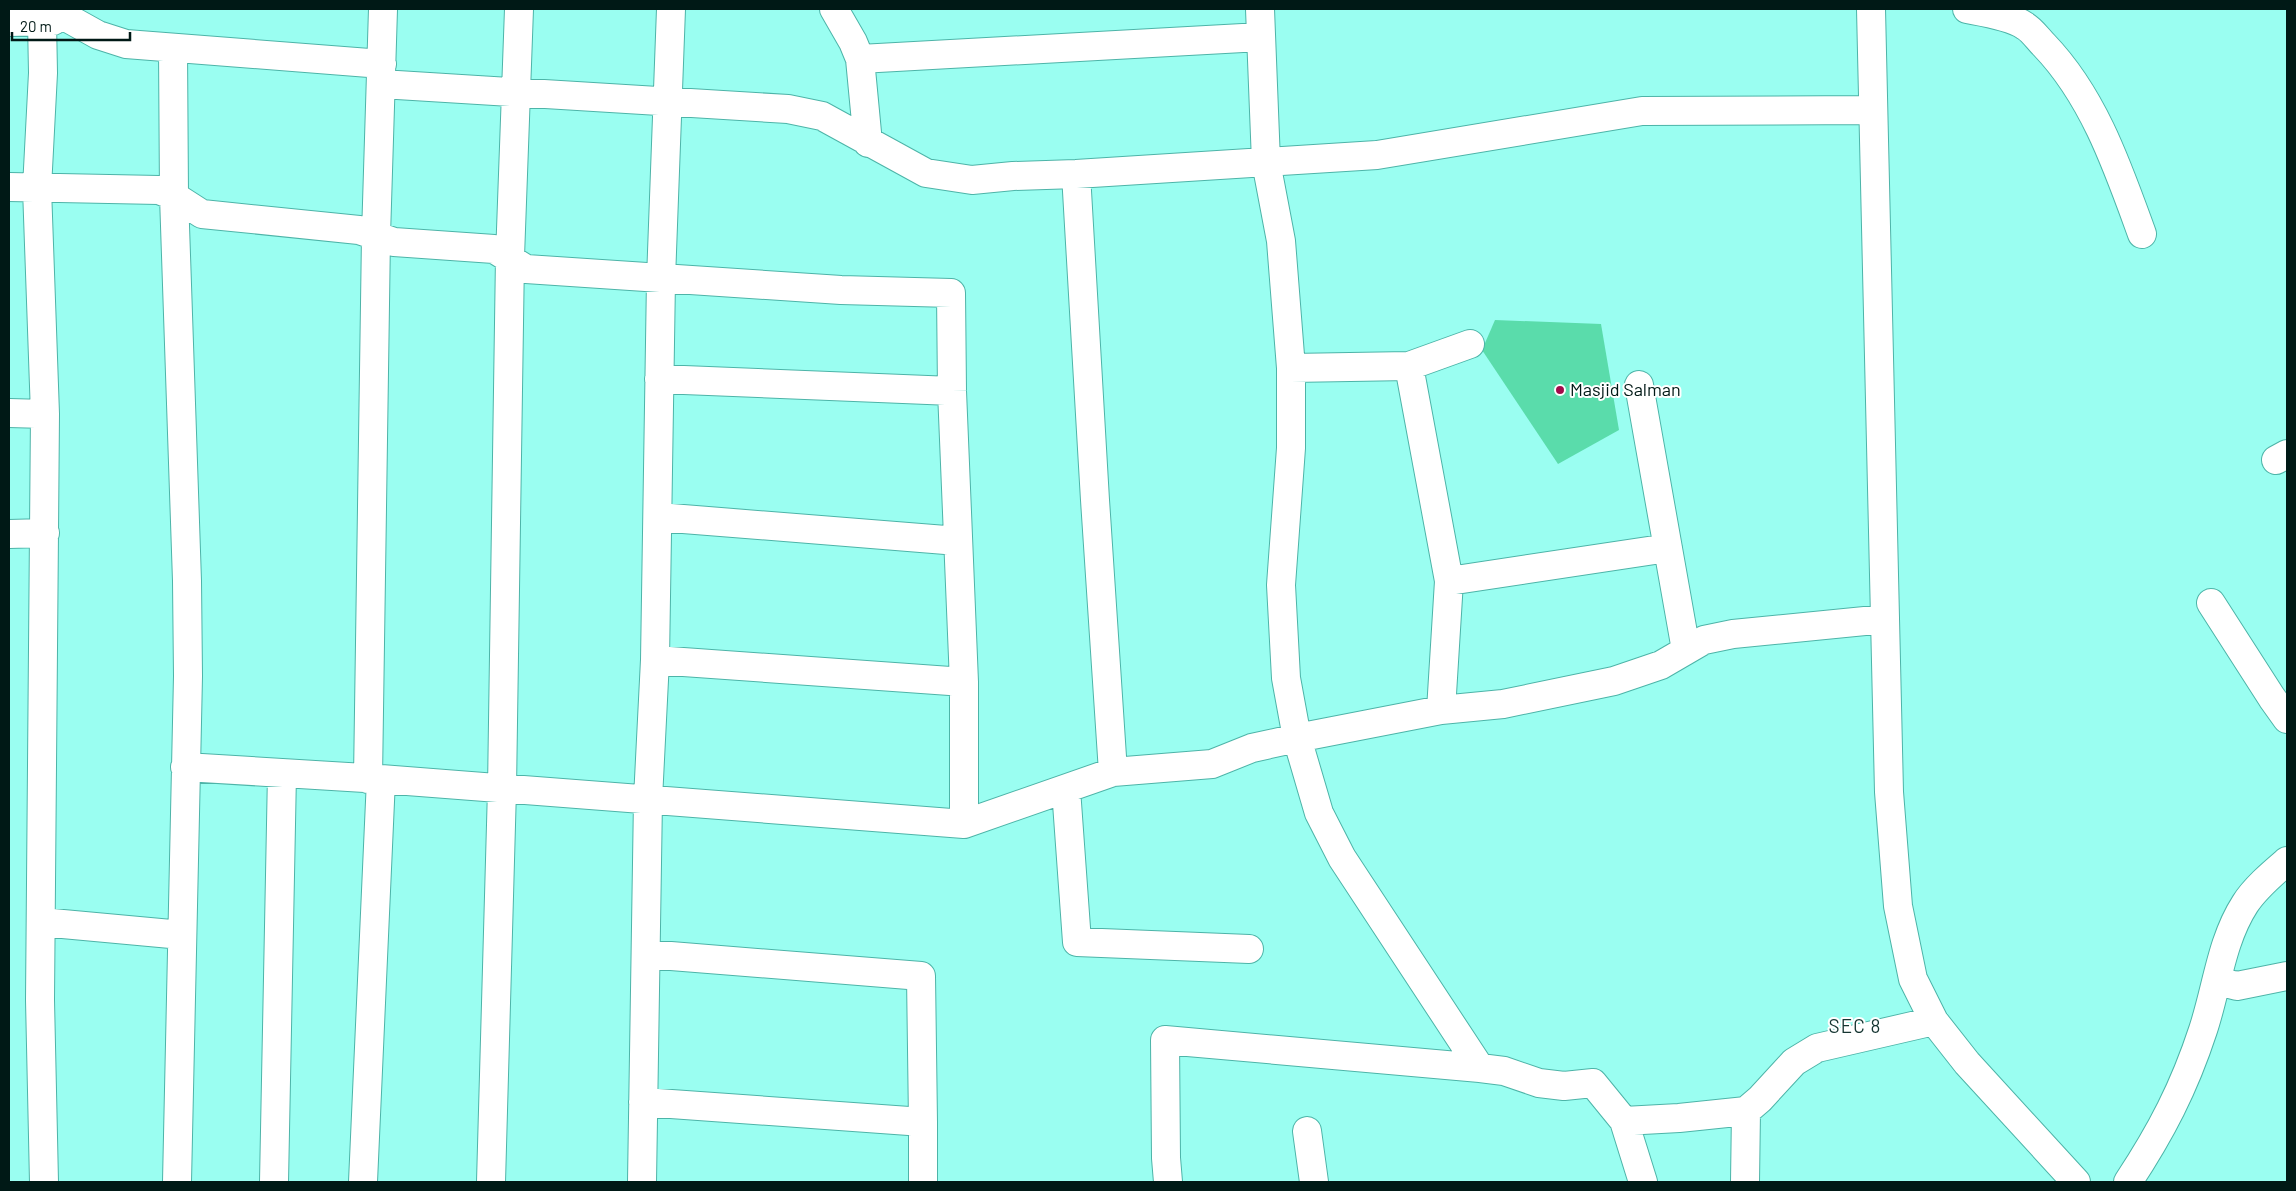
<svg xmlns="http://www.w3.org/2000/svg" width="2296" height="1191" viewBox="0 0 2296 1191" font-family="Barlow,sans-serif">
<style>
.building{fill:#5adcab}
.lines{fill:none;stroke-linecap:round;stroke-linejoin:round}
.minor-casing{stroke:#4db4a8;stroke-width:30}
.minor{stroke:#fff;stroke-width:28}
.poi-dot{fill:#a20a4a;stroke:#fff;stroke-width:2}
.labels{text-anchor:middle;stroke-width:4;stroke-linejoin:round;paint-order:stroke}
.poi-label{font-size:18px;fill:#001916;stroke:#fff;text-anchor:start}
.neighbourhood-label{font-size:19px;letter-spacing:1px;fill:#153531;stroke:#fff}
</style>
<rect width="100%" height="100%" fill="#9afef1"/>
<!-- building -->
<path class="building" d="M1495,320l106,4 18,106 -61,34 -76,-114z"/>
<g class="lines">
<defs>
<path id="minor" d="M834,9l19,33 7,17 8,84
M1260,9l6,153 15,79 10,127v80l-10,137 5,93 11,60 22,75 23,45 138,210
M1871,9l18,783 9,114 15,73 21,42 33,42 109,119
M1967,9c16,3 44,7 58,17 7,4 13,13 19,19 50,52 74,123 98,189
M62,15l36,20 28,9 256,20
M42,21l1,52 -6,115 8,226 -5,586 4,182
M9,22l44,-1 6,-4
M173,49l1,147 13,385 1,95 -11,506
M860,59l401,-22
M381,84l407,25 34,7 104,57 46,7 41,-4 63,-2 301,-19 265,-44 230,-1
M1076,174l19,326 18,272
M9,187l150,3 15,6 28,18 157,16 35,12 100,7 32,20 315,21 110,3 1,98 12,291v142
M1409,366l61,-22
M1291,368l118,-2 40,215 219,-33
M659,379l293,12
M1639,385l47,265
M9,413l36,1
M2276,460l11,-6
M658,517l300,24
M9,534l36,-1
M2211,603l61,95 15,21
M655,660l309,22
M1441,710l8,-129
M185,767l196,12 583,45 149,-52 99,-8 40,-16 45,-10 144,-28 62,-6 111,-23 47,-16 43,-25 29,-6 152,-15
M368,779l8,-543 7,-227
M1066,789l11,153 172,7
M41,922l141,13
M2217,981l20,5 50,-10
M643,1102l280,20 -2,-146 -275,-22
M1624,1121l19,61
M923,1122v60
M1307,1131l7,51
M274,1182l8,-409
M363,1182l18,-403
M491,1182l11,-393 8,-532 9,-248
M642,1182l6,-383 7,-139 6,-381 10,-270
M1168,1182l-2,-24 -1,-118 315,28 24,3 35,12 25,3 29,-3 31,38 55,-3 67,-7 14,-12 34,-37 23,-14 117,-27
M1745,1182l1,-71
M2128,1182c33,-50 56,-94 75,-152 14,-42 18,-89 42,-126 10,-16 28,-31 42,-43"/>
</defs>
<!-- minor casing -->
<use href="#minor" class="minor-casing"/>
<!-- minor -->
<use href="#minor" class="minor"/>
</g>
<!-- markers -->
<circle class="poi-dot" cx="1560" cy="390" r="5"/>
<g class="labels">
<!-- poi labels -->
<g class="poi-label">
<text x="1570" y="396">Masjid Salman</text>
</g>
<!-- neighbourhood labels -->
<g class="neighbourhood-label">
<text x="1855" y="1033">SEC 8</text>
</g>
</g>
<!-- border -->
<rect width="2296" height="1191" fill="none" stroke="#001916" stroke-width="20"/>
<!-- scale -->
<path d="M12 32v8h118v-8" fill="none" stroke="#001916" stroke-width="2.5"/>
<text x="20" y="32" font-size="15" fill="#001916" stroke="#ffffff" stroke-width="4" paint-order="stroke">20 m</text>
</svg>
